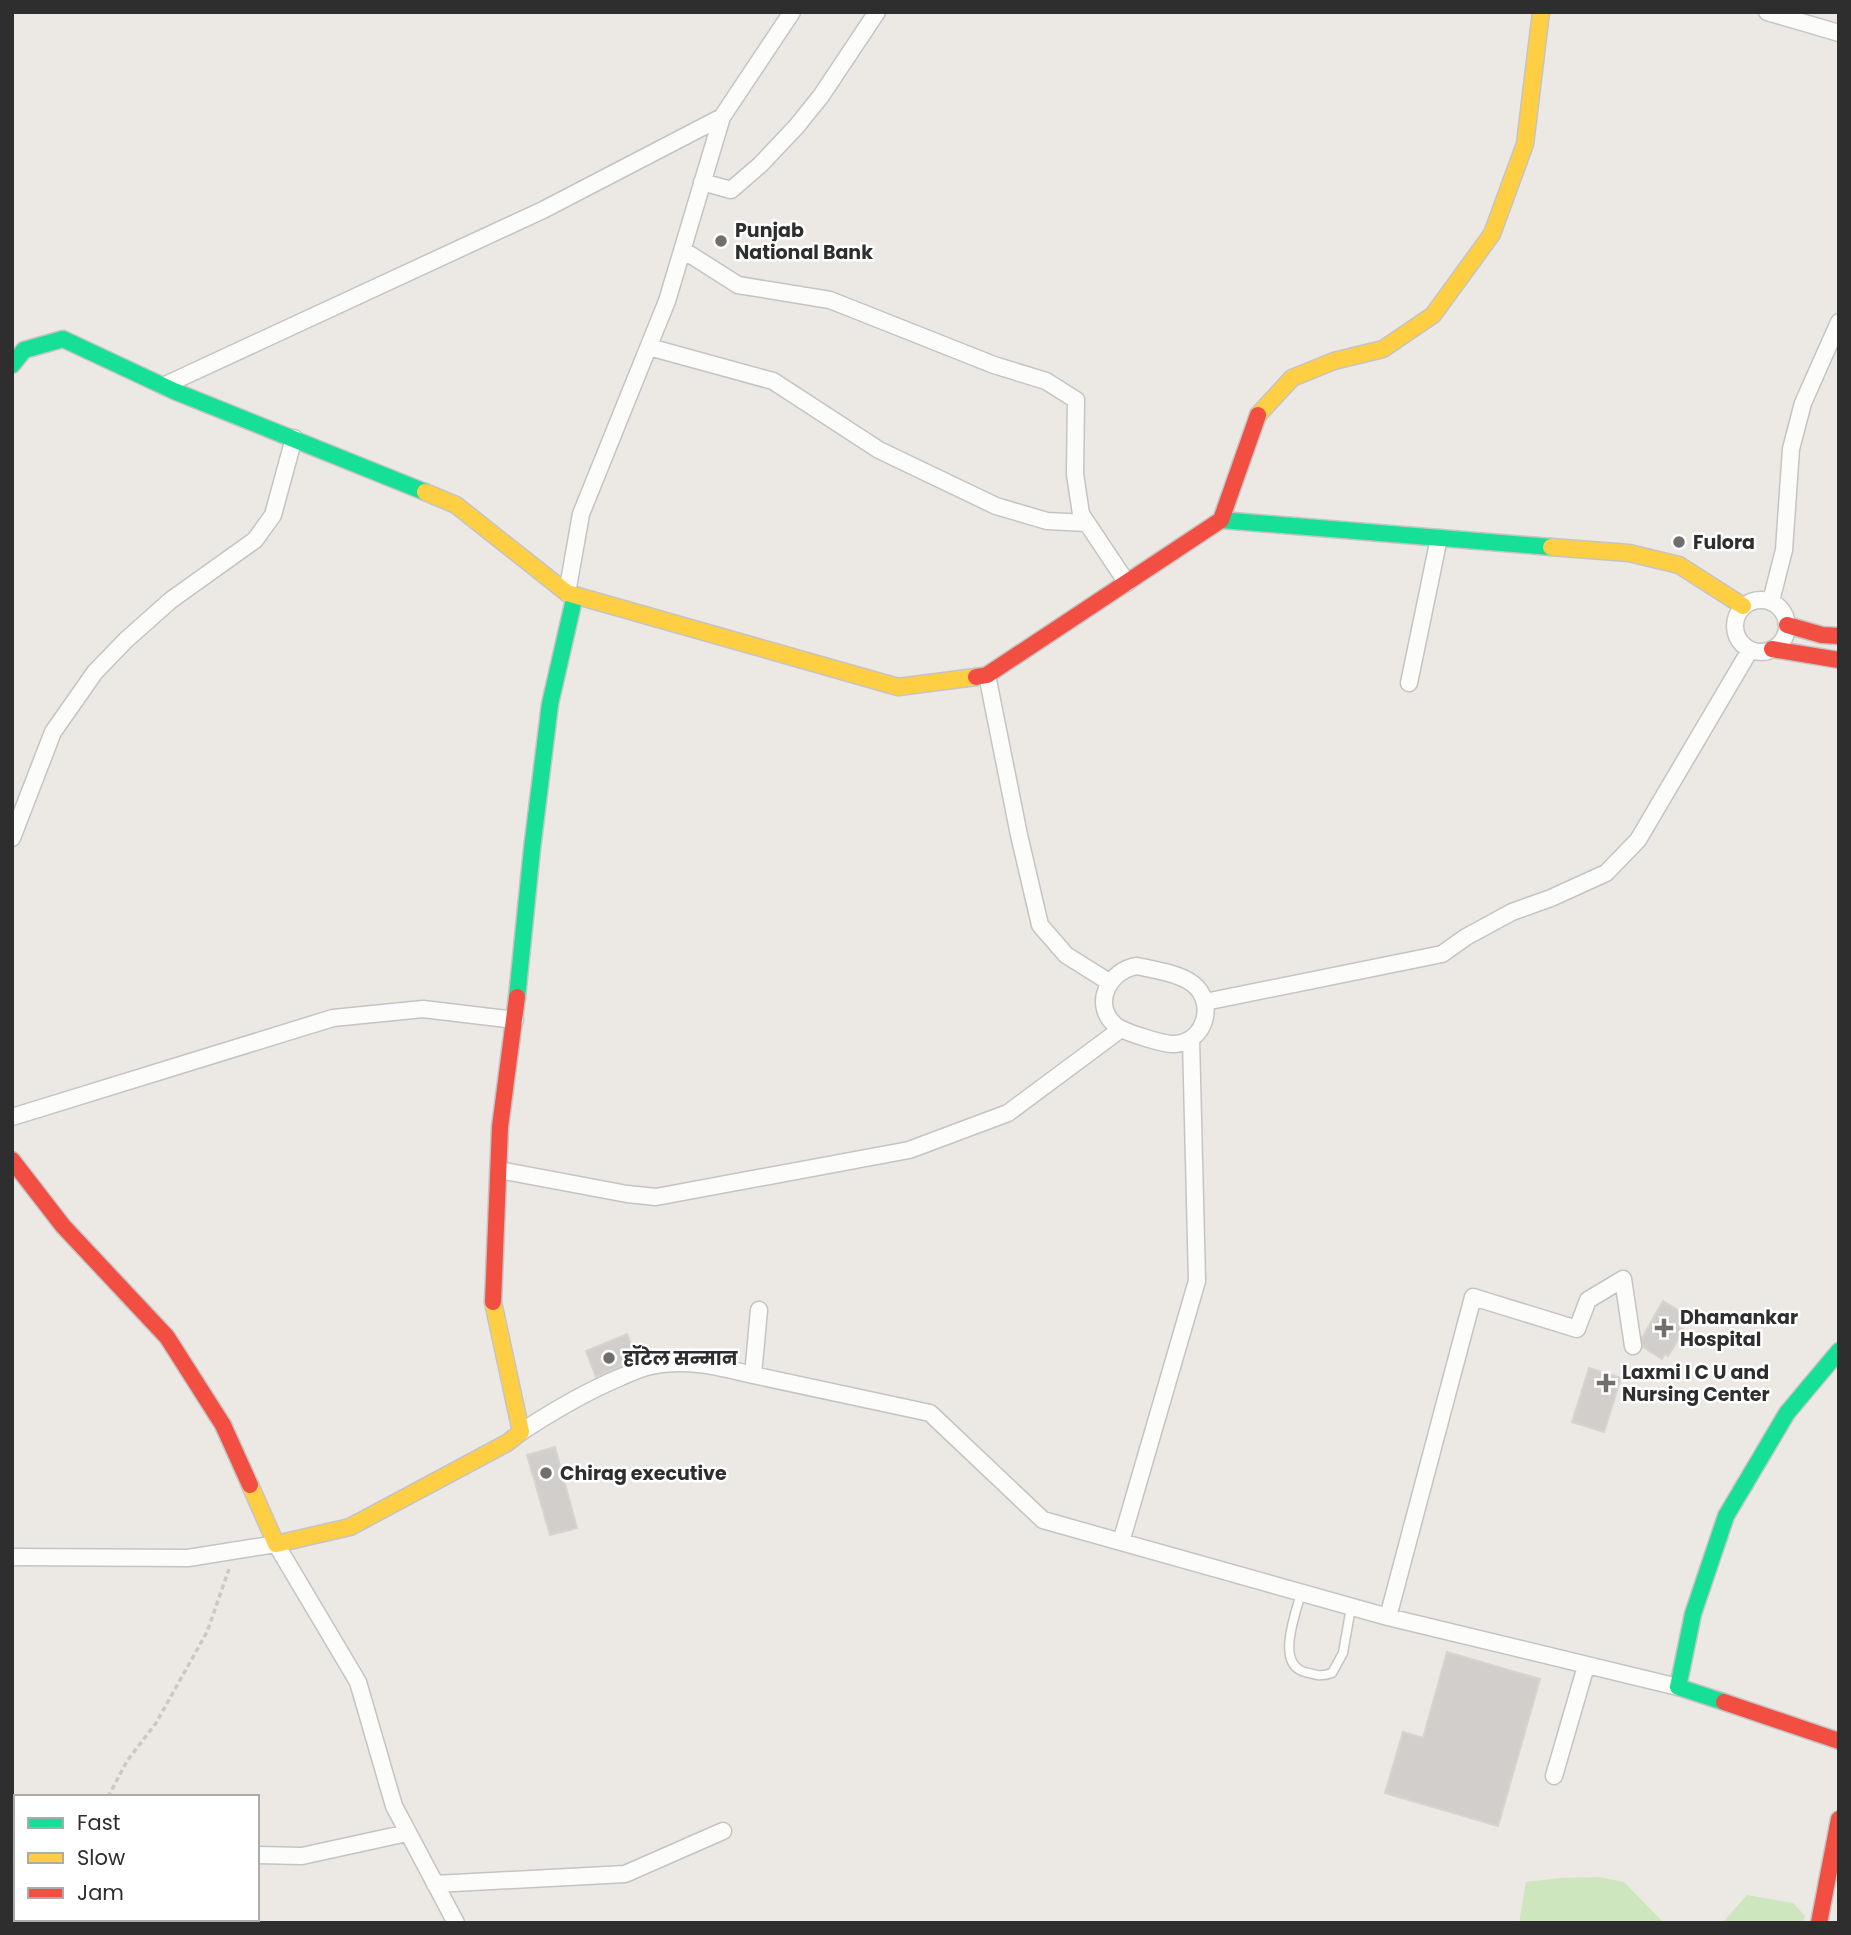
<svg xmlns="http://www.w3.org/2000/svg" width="1851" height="1935" viewBox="0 0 1851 1935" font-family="Poppins,'Noto Sans Devanagari',sans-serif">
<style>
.green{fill:#cee6be}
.building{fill:#d1cecb;stroke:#d7d4d0;stroke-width:2}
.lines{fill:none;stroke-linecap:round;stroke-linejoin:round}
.lane-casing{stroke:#c5c4c5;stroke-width:11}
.street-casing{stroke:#c5c4c5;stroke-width:19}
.fast-casing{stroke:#c5c4c5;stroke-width:19}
.slow-casing{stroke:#c5c4c5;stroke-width:19}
.jam-casing{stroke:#c5c4c5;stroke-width:19}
.path{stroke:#c9c9c8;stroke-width:3.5;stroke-dasharray:5 3.5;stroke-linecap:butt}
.lane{stroke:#fcfcfb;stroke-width:8}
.street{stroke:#fcfcfb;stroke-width:16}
.fast{stroke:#16e098;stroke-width:16}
.slow{stroke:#ffcf43;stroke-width:16}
.jam{stroke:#f24e42;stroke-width:16}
.poi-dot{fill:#706f6e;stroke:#fff;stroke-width:2.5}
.labels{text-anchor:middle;stroke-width:5;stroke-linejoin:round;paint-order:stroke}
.poi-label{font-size:19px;font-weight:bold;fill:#2e2e2e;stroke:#fff;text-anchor:start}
</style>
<rect width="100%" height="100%" fill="#ece8e4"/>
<!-- green -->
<path class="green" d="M1598,1877l26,5 40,41h-145l7,-41 35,-4z
M1747,1895l46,8 12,13 -2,7h-81z"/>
<!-- building -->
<path class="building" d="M1663,1301l23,14 -7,12 5,3 -16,26 -3,-2 -3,5 -19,-12 -1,-9z
M627,1334l10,25 -41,18 -10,-26z
M1589,1368l32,10 -17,54 -32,-10z
M555,1447l22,81 -27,7 -23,-80z
M1447,1652l93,27 -42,147 -113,-33 18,-61 20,6z"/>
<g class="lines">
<defs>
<path id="lane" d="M1301,1593c-5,20 -26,71 4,79 11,3 16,5 27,1l11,-20 8,-46"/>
<path id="street" d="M1767,12l72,21
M722,117l70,-105
M702,182l29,8 29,-25 36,-38 25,-31 56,-84
M683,250l55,35 92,15 164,65 52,16 30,19 -1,74 6,40 46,69
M649,347l124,34 106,69 117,56 51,15 40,2
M163,386l380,-176 179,-93 -55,184 -86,213 -14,79
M1735 626a26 26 0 1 1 52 0a26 26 0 1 1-52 0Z
M1771,601l13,-51 7,-101 12,-46 36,-81
M987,675l32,160 21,90 26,30 43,27
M1409,683l30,-145
M12,838l41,-106 42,-60 31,-32 45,-40 84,-60 18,-25 21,-77
M1137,966c17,4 42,7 56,18 23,18 13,58 -18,60 -10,1 -52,-12 -60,-19 -24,-22 -5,-55 22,-59z
M1205,1002l237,-48 24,-17 46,-25 39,-14 55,-25 32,-33 112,-190
M12,1117l321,-99 90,-9 92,11
M499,1170l128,24 29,3 253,-47 99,-37 113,-84
M759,1310l-6,65 177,38 113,107 345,97 290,70
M521,1432c32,-21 64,-40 100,-55 9,-4 20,-9 30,-11 34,-8 69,1 102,9
M1121,1542l76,-261 -6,-242
M12,1557l176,1 88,-14 82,138 36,124 62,117
M1388,1617l85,-320 104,32 11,-29 35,-21 10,67
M1554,1776l32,-110
M257,1855l45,1 105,-23
M435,1884l190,-10 98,-43"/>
<path id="fast" d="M12,365l12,-15 39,-11 111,52 251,101
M1221,520l330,27
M517,997l15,-148 18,-145 25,-109
M1724,1702l-46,-15 15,-73 33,-98 61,-103 52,-62"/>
<path id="slow" d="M1258,415l34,-37 42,-17 49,-12 50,-34 59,-81 33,-90 16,-132
M425,492l31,13 111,88 331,94 78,-10
M1551,547l78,6 50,12 64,41
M250,1485l26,59 74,-17 157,-84 14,-11 -28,-130"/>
<path id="jam" d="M1787,625l35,10 17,1
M1772,649l67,11
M976,677l11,-2 234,-155 37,-105
M12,1160l51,66 104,111 56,88 27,60
M493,1302l7,-175 17,-130
M1724,1702l115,39
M1819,1923l20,-104"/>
</defs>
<!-- lane casing -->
<use href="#lane" class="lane-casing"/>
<!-- street casing -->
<use href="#street" class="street-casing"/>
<!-- fast casing -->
<use href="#fast" class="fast-casing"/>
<!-- slow casing -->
<use href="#slow" class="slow-casing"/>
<!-- jam casing -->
<use href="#jam" class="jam-casing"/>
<!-- path -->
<path class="path" d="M108,1797l19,-36 29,-38 51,-91 22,-63
M28,1923l4,-4"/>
<!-- lane -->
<use href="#lane" class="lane"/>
<!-- street -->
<use href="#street" class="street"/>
<!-- fast -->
<use href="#fast" class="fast"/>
<!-- slow -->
<use href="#slow" class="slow"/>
<!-- jam -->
<use href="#jam" class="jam"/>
</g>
<!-- markers -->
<g class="poi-dot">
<circle cx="721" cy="241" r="7"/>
<circle cx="1679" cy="542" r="7"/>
<path d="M1660.5 1317.5h7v7h7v7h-7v7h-7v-7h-7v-7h7z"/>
<circle cx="609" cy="1358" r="7"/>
<path d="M1602.5 1372.5h7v7h7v7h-7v7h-7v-7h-7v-7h7z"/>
<circle cx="546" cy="1473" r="7"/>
</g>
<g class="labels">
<!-- poi labels -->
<g class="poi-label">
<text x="735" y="237">Punjab<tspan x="735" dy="22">National Bank</tspan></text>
<text x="1693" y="549">Fulora</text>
<text x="1680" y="1324">Dhamankar<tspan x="1680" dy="22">Hospital</tspan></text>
<text x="623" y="1365">हॉटेल सन्मान</text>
<text x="1622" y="1379">Laxmi I C U and<tspan x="1622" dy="22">Nursing Center</tspan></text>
<text x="560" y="1480">Chirag executive</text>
</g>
</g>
<!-- border -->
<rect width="1851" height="1935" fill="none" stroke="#2e2e2e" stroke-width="28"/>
<!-- legend -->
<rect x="14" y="1795" width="245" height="126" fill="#ffffff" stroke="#ababab" stroke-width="2"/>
<rect x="28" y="1818" width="35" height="10" fill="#16e098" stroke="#ababab" stroke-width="2"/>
<text x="77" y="1830" font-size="21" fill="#2e2e2e">Fast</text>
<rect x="28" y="1853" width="35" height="10" fill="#ffcf43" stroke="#ababab" stroke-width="2"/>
<text x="77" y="1865" font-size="21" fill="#2e2e2e">Slow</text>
<rect x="28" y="1888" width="35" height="10" fill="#f24e42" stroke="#ababab" stroke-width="2"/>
<text x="77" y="1900" font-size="21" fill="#2e2e2e">Jam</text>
</svg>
